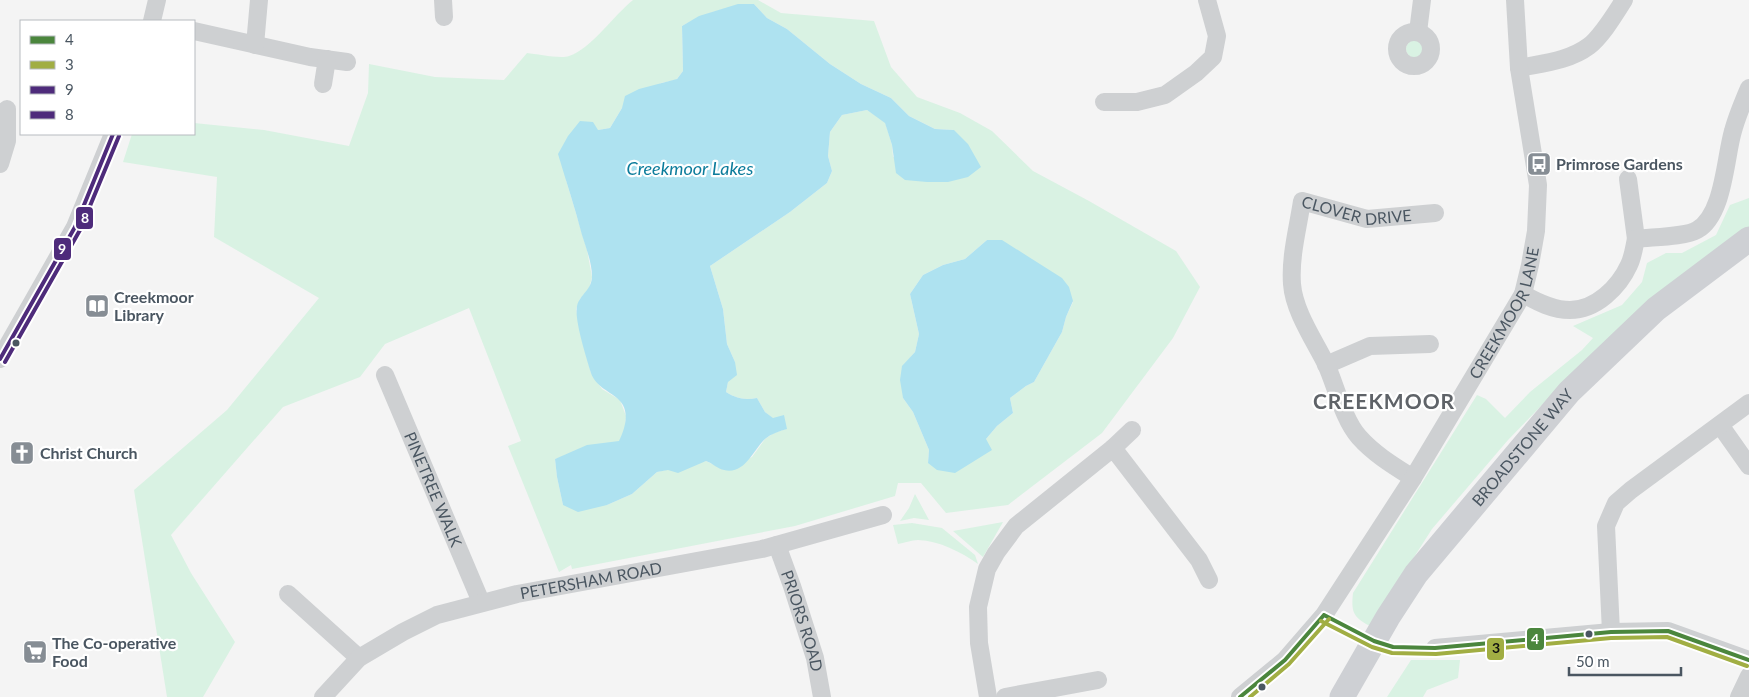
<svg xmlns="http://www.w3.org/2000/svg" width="1749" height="697" viewBox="0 0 1749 697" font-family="Lato,sans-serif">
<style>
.green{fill:#d9f2e3;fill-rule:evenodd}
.water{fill:#aee2f0}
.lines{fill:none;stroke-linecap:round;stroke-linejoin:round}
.street{stroke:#ced0d2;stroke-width:18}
.secondary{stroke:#ced0d4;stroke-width:25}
.bus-1-casing{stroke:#fff;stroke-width:8}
.bus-2-casing{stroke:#fff;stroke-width:8}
.bus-3-casing{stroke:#fff;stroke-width:8}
.bus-4-casing{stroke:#fff;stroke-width:8}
.bus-1{stroke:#4b863d;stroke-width:4}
.bus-2{stroke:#a1ae43;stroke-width:4}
.bus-3{stroke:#4e2b7b;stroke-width:4}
.bus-4{stroke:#4e2b7b;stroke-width:4}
.bus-dot{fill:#4a5661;stroke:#fff;stroke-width:2}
.labels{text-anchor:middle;stroke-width:4.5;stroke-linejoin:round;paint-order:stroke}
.poi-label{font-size:16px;font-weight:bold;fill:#4a5661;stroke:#fff;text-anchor:start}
.street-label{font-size:16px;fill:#4a5661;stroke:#fff}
.water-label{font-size:18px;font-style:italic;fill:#0c7c9b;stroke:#fff}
.district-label{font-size:21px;font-weight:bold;letter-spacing:1px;fill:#5f6368;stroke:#fff}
.line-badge{stroke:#fff;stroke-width:2}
.badge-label{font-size:14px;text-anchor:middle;font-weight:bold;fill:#fff}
.pale-badge-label{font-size:14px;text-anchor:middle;font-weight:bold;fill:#111}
</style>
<rect width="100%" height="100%" fill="#f4f4f4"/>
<!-- green -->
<path class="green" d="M633,0h125l23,13 93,8 17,46 26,30 43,16 32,18 41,40 56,30 87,50 24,36 -27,51 -71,95 -94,72 -62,8 -25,-30h-23l-3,13 -100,30 -223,43 -1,-4 -12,7 -51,-126 13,-5 -52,-133 -84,36 -25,33 -77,30 -112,128 20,38 44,69 -32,55h-36l-33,-207 93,-80 92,-112 -105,-61 3,-60 -94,-15 9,-28h62v-11l70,7 85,16 19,-53 1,-29 66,13 69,3 23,-27c10,1 34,6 42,3 22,-7 45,-41 64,-56zM754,4l13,14 20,11 43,35 31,20 30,14 18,18 26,13 19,1 -61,27 -1,-12 -7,-23 -18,-12 -25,5 -12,17 -2,24 4,15 -5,12 -37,29 -80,54 13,43 4,35 8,18 -7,20 -2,10c11,7 19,8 31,6l8,14 21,17 -12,4 -9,6 -13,18 -28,13 -18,-9 -49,11 -25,22 -25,11h-44l-6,-28 -2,-18 49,-15 15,-2 6,-12 1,-14 -6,-16 -18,-11 -11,-16 -9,-33 -6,-31 4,-10 9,-10 3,-12 -5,-27 -21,-70 32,-50 12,-2 12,-20 39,-25 15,-3 7,-9 -1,-45c27,-15 42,-18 72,-22zM987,240l86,62 -7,15 -4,15 -28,50 -8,4 -16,12 3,15 -16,13 -11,13 -58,24 1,-13 -16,-38 -10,-14 -1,-31 13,-15 4,-18 -9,-40 13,-19 20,-10 22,-6z
M1406 49a9 9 0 1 1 18 0a9 9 0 1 1-18 0Z
M1749,198v31l-174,142 -67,69 -76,89 -62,97c-17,-9 -19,-14 -17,-33l124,-198 9,4 19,19 25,-26 52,-42 11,-12 -20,-12 49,-21 20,-23 5,-19 19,-10h16l34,-18 14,-30z
M915,494l14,26 -15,-2 -14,3 9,-13z
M1003,522l-20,35 -30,-26z
M912,523l30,5 33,27 3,9c-17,-12 -38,-23 -60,-24 -6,0 -14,3 -20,4l-5,-19z
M1411,660h49l-2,18 -31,12 -4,7h-36z"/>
<!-- water -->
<path class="water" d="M738,4h16l13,14 20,11 43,35 31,20 30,14 18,18 26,13 19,1 14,14 13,23 -13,10 -20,5h-21l-22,-2 -9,-7 -4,-28 -7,-22 -18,-13 -25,5 -12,17 -2,24 4,15 -5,12 -37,29 -80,54 13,43 4,35 8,18 2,13 -9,7 -2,10c11,7 19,8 31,6l8,14 8,6 11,-3 3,14c-8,2 -16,5 -22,10 -12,11 -20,36 -41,31 -6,-1 -12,-7 -18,-9l-28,12 -10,-3 -11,2 -25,22 -25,11 -29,7 -15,-7 -6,-28 -2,-18 32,-14 32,-4c6,-12 12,-31 -1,-42 -10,-9 -24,-13 -28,-29 -4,-14 -16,-51 -13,-64 3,-12 15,-16 15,-30 0,-13 -6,-28 -10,-41 -7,-27 -16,-54 -24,-81l10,-18 12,-15 13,1 5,8 12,-2 12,-20 3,-12 14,-7 38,-10 6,-8 -1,-45 17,-10z
M987,240h15l60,38 7,9 4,14 -7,16 -4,15 -28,50 -8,4 -16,12 3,15 -16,13 -11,13 6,11 -37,23 -18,-3 -9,-7 1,-13 -16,-38 -10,-14 -3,-18 2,-14 13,-14 4,-18 -9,-40 13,-19 20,-10 22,-6z"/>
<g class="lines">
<!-- street -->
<g class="street">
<path d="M443,0l1,17"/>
<path d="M152,21l5,-21"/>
<path d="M194,31l116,26 37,5"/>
<path d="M1418,32l4,-32"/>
<circle cx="1414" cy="49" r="17"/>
<path d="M255,45l4,-45"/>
<path d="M1519,68c24,-5 50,-7 70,-22 13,-10 26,-32 35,-46"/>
<path d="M323,84l4,-25"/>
<path d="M1104,102h33l28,-7 31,-22 17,-16 4,-21 -10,-36"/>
<path d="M0,164l7,-23v-32"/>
<path d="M1628,179l8,60"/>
<path d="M1523,294c14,8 30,16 47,16 26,0 49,-23 59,-45 4,-8 5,-18 7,-26 15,-2 49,-2 61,-9 27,-15 28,-72 36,-99 4,-15 10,-29 16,-43"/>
<path d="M0,359l75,-132 38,-93"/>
<path d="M1326,365l44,-19 60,-2"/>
<path id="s1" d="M385,375l96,227"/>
<path d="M1720,425l29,41"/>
<path d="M1113,448l19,-18"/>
<path id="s2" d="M1413,478c-19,-12 -39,-24 -54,-41 -16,-18 -23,-51 -33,-73 -12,-24 -32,-53 -34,-80 -2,-28 6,-56 10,-83l65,18 68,-6"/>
<path id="s3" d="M777,545l15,41 23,72 7,39"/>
<path d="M288,594l71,64"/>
<path d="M1611,632l-5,-106 10,-23 15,-13 118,-87"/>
<path d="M1435,648l176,-16 57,-1 81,29"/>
<path id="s4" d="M323,697l36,-39 44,-26 34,-17 80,-21 245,-45 121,-34"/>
<path d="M988,697l-9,-54 -1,-36 9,-38 9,-16 20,-27 97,-78 86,112 10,20"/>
<path d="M1005,697l93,-17"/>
<path id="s5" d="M1240,697l45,-37 39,-45 89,-137 110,-184 7,-29 6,-34 2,-46 -19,-117 -4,-68"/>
<path d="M1739,697l10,-21"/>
</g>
<!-- secondary -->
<path class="secondary" id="s6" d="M1342,697l46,-80 28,-43 153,-182 87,-83 93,-70"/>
<defs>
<path id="bus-1" d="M1324,615l50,26 19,6 42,1 176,-16 57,-1 81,29
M1240,697l45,-37 39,-45"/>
<path id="bus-2" d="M1321,621l51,26 20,6 44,1 175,-16 56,-1 80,29
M1250,697l39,-33 40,-45"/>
<path id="bus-3" d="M0,359l75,-132 38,-93"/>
<path id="bus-4" d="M5,362l75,-132 39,-94"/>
</defs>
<!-- bus-1 casing -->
<use href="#bus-1" class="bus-1-casing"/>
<!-- bus-2 casing -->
<use href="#bus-2" class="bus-2-casing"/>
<!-- bus-3 casing -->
<use href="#bus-3" class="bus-3-casing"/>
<!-- bus-4 casing -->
<use href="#bus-4" class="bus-4-casing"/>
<!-- bus-1 -->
<use href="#bus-1" class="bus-1"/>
<!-- bus-2 -->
<use href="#bus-2" class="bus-2"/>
<!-- bus-3 -->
<use href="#bus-3" class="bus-3"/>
<!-- bus-4 -->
<use href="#bus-4" class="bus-4"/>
</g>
<!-- icons -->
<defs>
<symbol id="bus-square" viewBox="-11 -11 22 22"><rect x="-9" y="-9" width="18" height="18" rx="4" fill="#868d94" stroke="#fff"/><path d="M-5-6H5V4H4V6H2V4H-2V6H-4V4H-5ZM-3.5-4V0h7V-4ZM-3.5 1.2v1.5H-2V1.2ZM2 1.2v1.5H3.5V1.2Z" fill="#fff"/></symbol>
<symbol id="library-square" viewBox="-11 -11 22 22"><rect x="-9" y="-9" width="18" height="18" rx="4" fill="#868d94" stroke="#fff"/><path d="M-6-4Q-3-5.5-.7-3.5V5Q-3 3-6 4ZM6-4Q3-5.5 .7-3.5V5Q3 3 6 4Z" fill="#fff"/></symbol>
<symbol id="church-square" viewBox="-11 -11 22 22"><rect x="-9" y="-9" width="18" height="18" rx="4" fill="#868d94" stroke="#fff"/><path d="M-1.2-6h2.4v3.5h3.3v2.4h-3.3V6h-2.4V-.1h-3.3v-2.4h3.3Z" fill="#fff"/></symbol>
<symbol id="supermarket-square" viewBox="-11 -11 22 22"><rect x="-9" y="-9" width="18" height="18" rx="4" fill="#868d94" stroke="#fff"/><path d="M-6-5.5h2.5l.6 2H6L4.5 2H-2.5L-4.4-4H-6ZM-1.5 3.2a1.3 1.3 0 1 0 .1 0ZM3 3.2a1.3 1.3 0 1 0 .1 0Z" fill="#fff"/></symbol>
</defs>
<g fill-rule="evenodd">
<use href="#bus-square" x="1525" y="150" width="28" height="28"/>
<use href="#library-square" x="83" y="292" width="28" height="28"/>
<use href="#church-square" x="8" y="439" width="28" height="28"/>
<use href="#supermarket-square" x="21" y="638" width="28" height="28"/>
</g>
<!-- markers -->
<g class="bus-dot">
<circle cx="16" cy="343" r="4.5"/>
<circle cx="1589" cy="634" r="4.5"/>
<circle cx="1262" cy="687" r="4.5"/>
</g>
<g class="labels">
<!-- poi labels -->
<g class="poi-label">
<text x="1556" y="170">Primrose Gardens</text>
<text x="114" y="303">Creekmoor<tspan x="114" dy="18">Library</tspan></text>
<text x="40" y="459">Christ Church</text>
<text x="52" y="649">The Co-operative<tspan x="52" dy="18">Food</tspan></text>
</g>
<!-- street labels -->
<g class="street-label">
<text dy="6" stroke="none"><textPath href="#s2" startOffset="376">CLOVER DRIVE</textPath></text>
<text dy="6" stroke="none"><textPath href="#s5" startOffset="471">CREEKMOOR LANE</textPath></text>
<text dy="6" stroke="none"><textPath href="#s6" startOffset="309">BROADSTONE WAY</textPath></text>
<text dy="6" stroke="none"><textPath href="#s1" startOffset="124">PINETREE WALK</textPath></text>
<text dy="6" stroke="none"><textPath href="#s4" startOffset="300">PETERSHAM ROAD</textPath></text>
<text dy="6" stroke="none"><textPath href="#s3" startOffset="80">PRIORS ROAD</textPath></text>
</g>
<!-- water labels -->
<g class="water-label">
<text x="690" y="175">Creekmoor Lakes</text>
</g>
<!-- district labels -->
<g class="district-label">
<text x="1384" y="409">CREEKMOOR</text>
</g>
</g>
<g class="line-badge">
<rect x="75" y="206" width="19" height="24" rx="5" fill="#4e2b7b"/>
<rect x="53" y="237" width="19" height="24" rx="5" fill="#4e2b7b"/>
<rect x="1526" y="627" width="19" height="24" rx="5" fill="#4b863d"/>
<rect x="1486" y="637" width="19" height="24" rx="5" fill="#a1ae43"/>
</g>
<g class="badge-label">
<text x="85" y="223">8</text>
<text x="62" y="254">9</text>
<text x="1535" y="644">4</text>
</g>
<g class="pale-badge-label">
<text x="1496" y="653">3</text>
</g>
<!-- legend -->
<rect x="20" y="20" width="175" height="115" fill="#ffffff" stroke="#b7bbc0"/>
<rect x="30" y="36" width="25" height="8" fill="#4b863d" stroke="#b7bbc0"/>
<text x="65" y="45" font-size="15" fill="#4a5661">4</text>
<rect x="30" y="61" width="25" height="8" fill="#a1ae43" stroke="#b7bbc0"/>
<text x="65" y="70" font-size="15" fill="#4a5661">3</text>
<rect x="30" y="86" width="25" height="8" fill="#4e2b7b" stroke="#b7bbc0"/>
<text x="65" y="95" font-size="15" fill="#4a5661">9</text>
<rect x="30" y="111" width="25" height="8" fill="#4e2b7b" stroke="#b7bbc0"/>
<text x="65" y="120" font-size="15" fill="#4a5661">8</text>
<!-- scale -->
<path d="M1569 667v8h112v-8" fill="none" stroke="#4a5661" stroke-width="2.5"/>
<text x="1576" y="667" font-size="15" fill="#4a5661" stroke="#ffffff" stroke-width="4" paint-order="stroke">50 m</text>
</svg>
